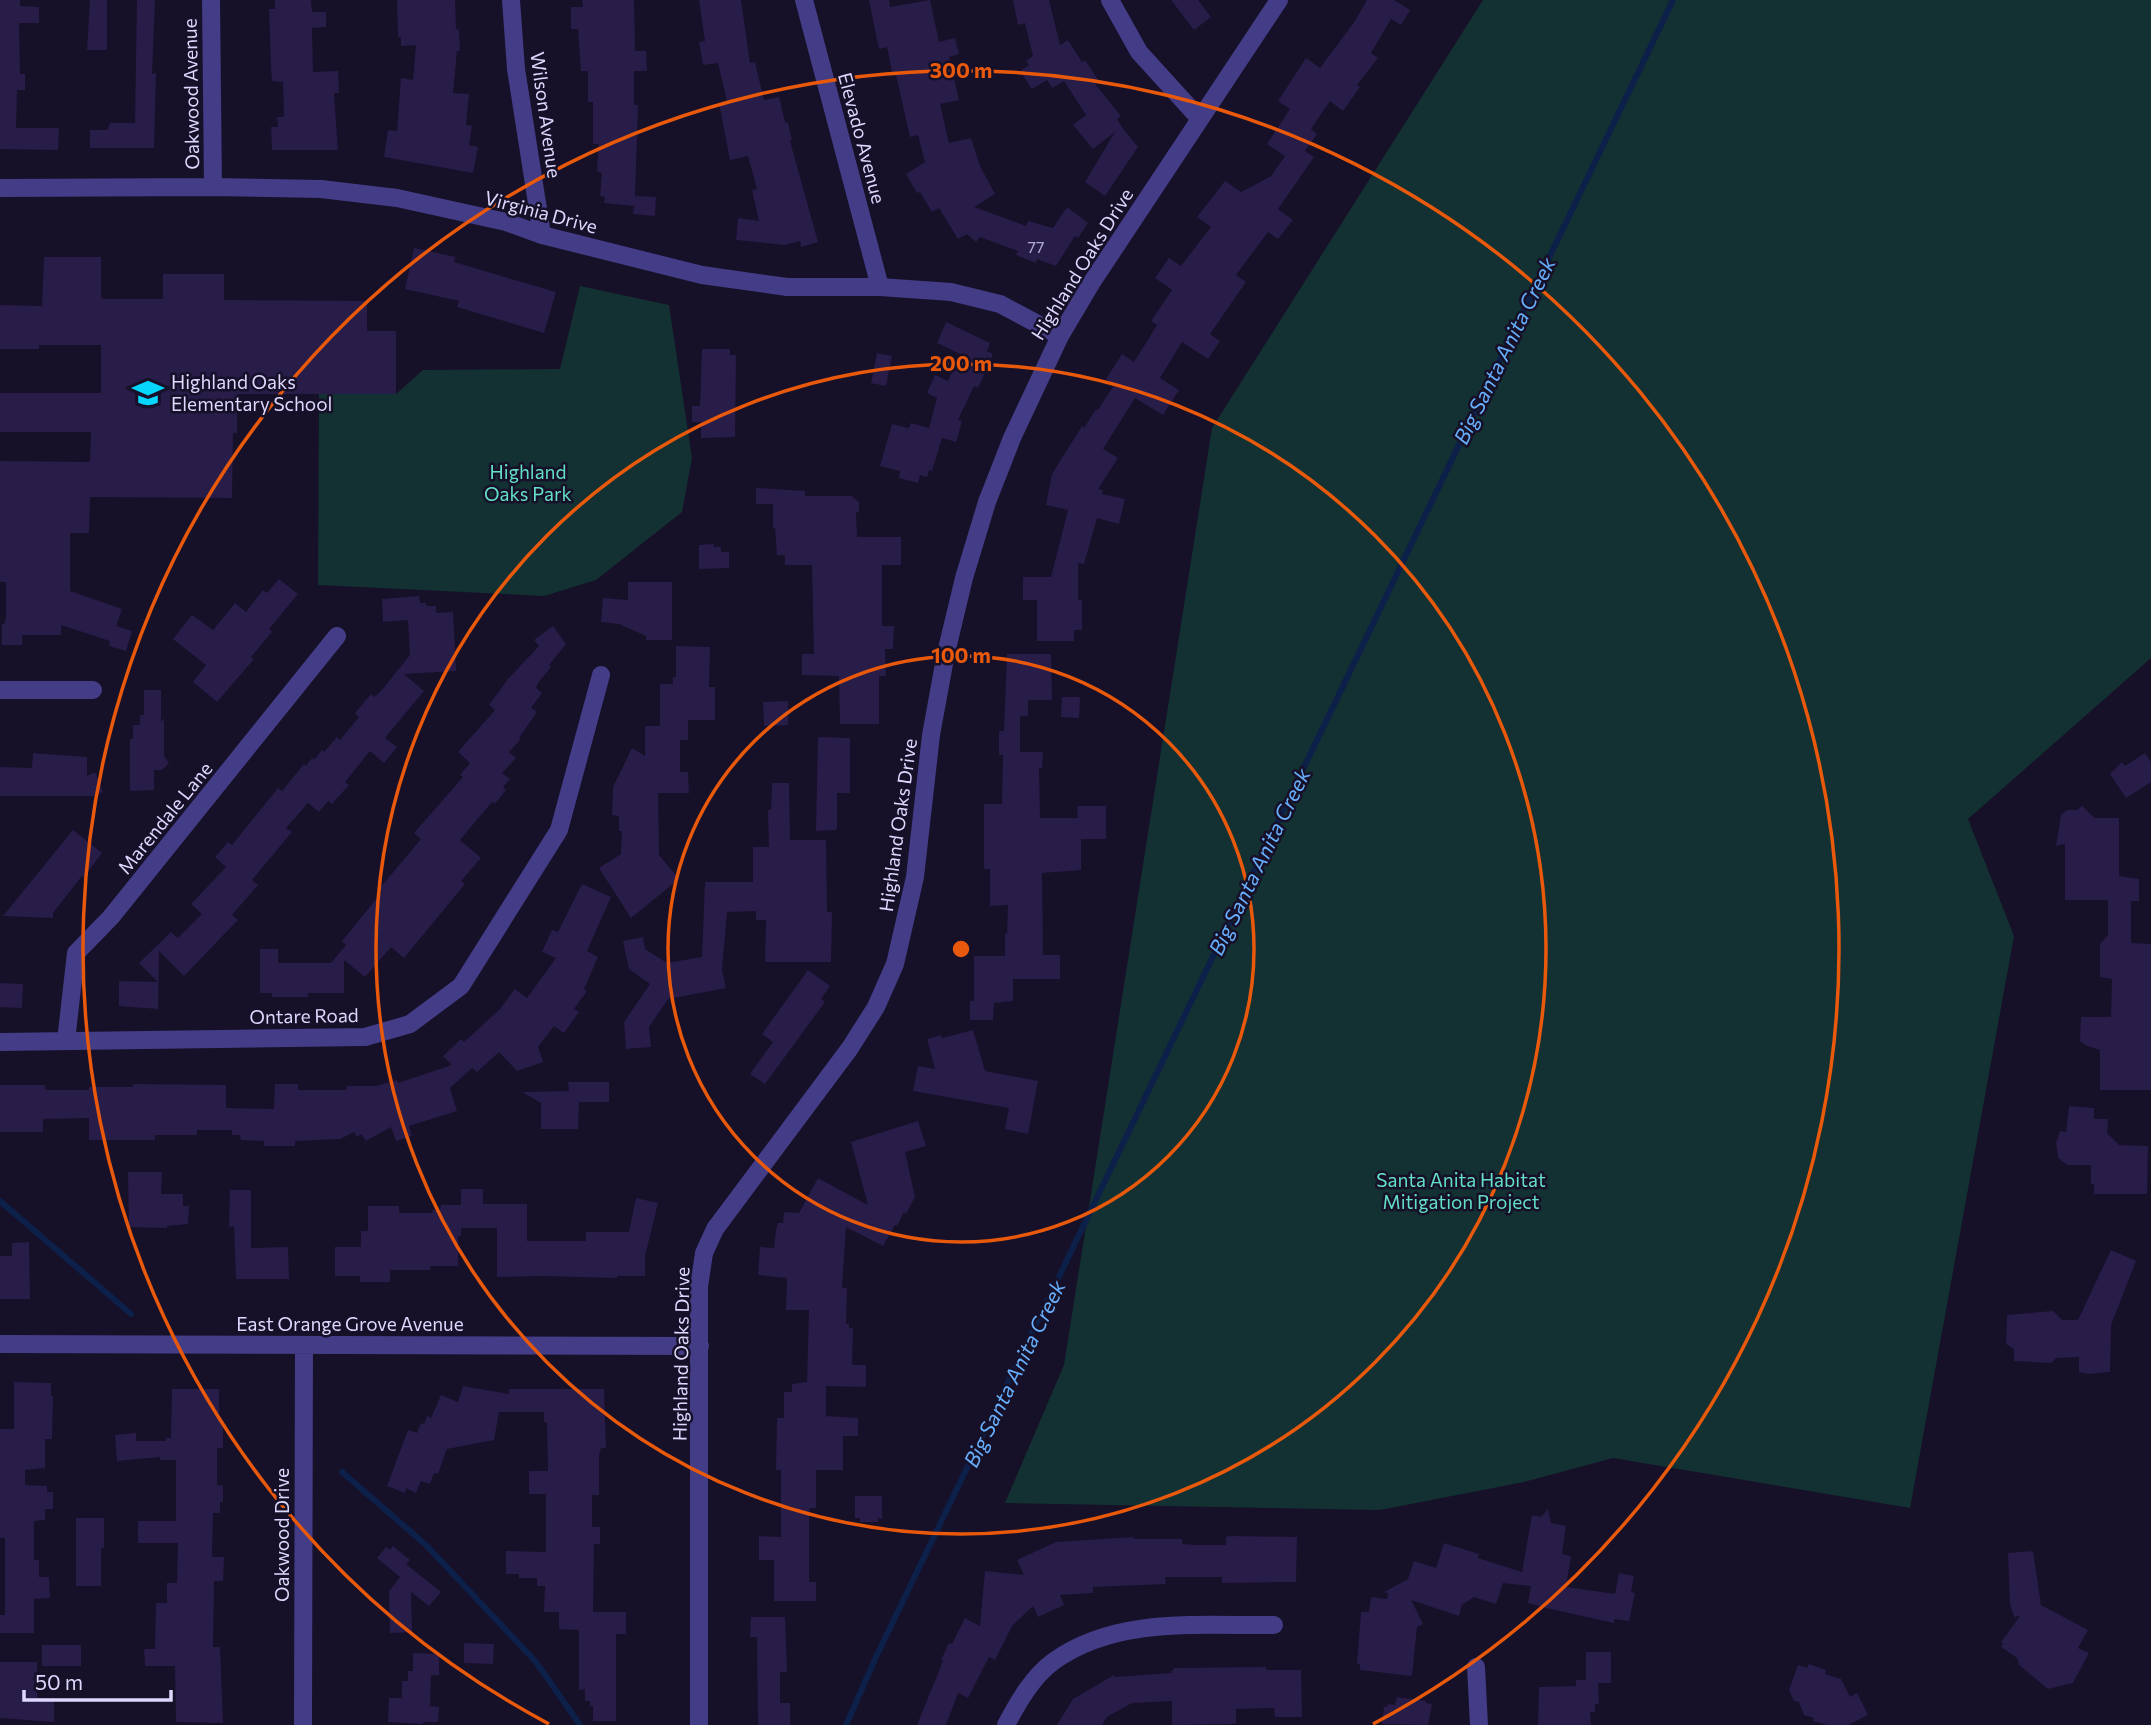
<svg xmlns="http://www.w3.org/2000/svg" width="2151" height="1725" viewBox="0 0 2151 1725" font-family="Commissioner,sans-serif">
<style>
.green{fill:#133132}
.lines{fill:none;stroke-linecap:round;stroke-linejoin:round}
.stream{stroke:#0d204a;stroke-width:6}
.building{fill:#281c49}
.minor{stroke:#433c86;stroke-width:18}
.ring{fill:none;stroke:#e8590c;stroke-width:3.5}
.labels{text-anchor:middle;stroke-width:5;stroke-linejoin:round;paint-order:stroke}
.number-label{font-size:16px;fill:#b0a9d1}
.street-label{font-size:19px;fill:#ded8fe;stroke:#161028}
.poi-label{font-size:19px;fill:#ded8fe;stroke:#161028;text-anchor:start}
.park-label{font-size:19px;fill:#63dfc7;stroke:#161028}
.water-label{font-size:21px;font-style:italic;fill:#67affd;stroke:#161028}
.centre{fill:#e8590c;stroke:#161028;stroke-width:3.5}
.ring-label{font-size:21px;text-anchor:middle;font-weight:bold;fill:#e8590c;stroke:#161028;stroke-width:5;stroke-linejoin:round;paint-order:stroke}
</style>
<rect width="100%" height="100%" fill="#161028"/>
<!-- green -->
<path class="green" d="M1483,0h668v658l-183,161 46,117 -104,572 -297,-50 -89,24 -144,28 -375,-7 59,-138 148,-937z
M580,286l89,19 23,153 -10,54 -86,68 -52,16 -226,-11 1,-191h77l27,-24 137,-1z"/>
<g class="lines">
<!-- stream -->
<path class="stream" d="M0,1201l131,113
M342,1472l84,73 110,117 44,63
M846,1725l30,-68 797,-1657"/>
</g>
<!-- building -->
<path class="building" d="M0,0h20v6l19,1v16h-20l1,51h5v16h-8l-1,38h43l-1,22 -58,-1z
M90,0h17v50h-20z
M137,0h18l-3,74 4,-1 -2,75h-64v-18h17l3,-7h25z
M275,0h36l1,12h14v15l-14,1 1,44 25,-1 1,22h-5l4,57h-66l-1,-23h7l-1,-10h7l-1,-35 -11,-1 -1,-13 -2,-59h6z
M397,0h58l1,30 3,-1 1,22h-3l-4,42 16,1 -3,31 6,1 -3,19 9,2 -5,26 -89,-16 4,-27 9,1 4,-53 12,2 3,-35 -15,1v-9h-3z
M582,0h52l1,51h11l1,20h-13v34h4l-3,91 21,1 -1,19 -22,-2 1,-8 -30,-3 1,-6 -5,-1 2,-23 -4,-1 -1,-3 2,-25h-6v-42h-5v-31h-7l-3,-42h-7v-22h12z
M699,0h42l9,63 5,-1 9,38 15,-3 6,25 3,1 4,17 -2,1 28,101 -17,5 -1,-6 -15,4 -49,-5 2,-22 21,3 -7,-31 5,-1 -9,-33 -18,4 -11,-57 8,-2 -9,-38 -15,2 -4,-23 6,-1z
M869,0h20l1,7 40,-7 9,42 16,-4 4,16 -10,3 10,43 -19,4 9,39 22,-5 9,28 15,28 -21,13 52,19 2,-5 25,7 14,-21 21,16 -10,15 -3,-2 -19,30 -19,-7 -1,4 -20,-8 2,-4 -38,-14 -4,5 -9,-8 -9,5 -19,-31 -7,4 -12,-20 -3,1 -11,-19 19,-12 -7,-27 -8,2 -14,-62 -3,1 -6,-29 -8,2z
M1013,0h36l11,45 8,-5 14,22 3,-2 14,21 -4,3 26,32 -4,3 5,8 16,20 -33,49 -20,-14 30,-50 -22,17 -20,-24 13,-10 -22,-34 -12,7 -5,-8 -15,9 -12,-18 9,-6 -3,-4 7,-5 -8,-33 -7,2z
M1171,0h27l13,17 -17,13z
M1367,0h27l16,10 -9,15 -10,-6 -20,34 7,5 -21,27 3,2 -17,24 -13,-10 -19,28 6,5 -12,17 9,6 -36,52 15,11 -15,19 -10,-7 -32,43 10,7 -36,52 10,7 -12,18 -26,-17 -22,36 19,12 -16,25 -28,-17 -32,51 15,9 -20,31 5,1 -1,4 23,5 -6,25 -22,-6 -13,46 -6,-1v37h4v30h-8v11h-37v-41h-14v-23h28l17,-67 -22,-5 6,-31 30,-48 2,2 12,-19 2,1 16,-25 -8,-6 16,-25 12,8 23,-37 -6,-4 21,-31 -17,-12 14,-20 12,8 30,-39 -14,-10 28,-36 16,11 30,-16 14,-20 -18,-12 23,-35 -12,-8 28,-43 14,10 35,-47z
M414,248l42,9 -2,5 102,30 -12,41 -87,-26 2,-6 -54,-12z
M44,257h57v40l3,2h59v-25h61v26l143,1v30h29v63h-159v39h-4l-1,65 -142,-1 -1,36h-19v58l52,18 -6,17 16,5 -6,20 -17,-5 1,-5 -49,-16v10h-39v10h-20v-21h2l2,-6v-36h-6v-121l90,1 1,-30h-91v-39h101v-48h-62v4h-39v-44l42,1z
M946,322l44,21 -3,8 6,3 -15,34 -4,-2 -16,34 4,1 -6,21 -14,-4 -10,33 -3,-1 -2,7 -7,-2 -2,8 -19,-5 1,-7 -20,-5 12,-42 17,4 2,-5 18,5 8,-30 -10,-5 8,-18 13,6 12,-27 -23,-11z
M702,349h28v6h6l-1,82 -34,1v-16h-9v-16h8z
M877,353l15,3 -6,30 -15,-3z
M756,488l49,3v5h47l7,6v9l-3,2 1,24h44v28h-19v61h12l-1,23h-8l1,27h-7v48h-39l-1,-48 -37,-1v-21h12l-2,-89h-27v-10h-8l-2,-27h-2v-24h-17z
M714,544v3h7v5h8v16l-30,1v-24z
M279,579l19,15 -29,35 3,3 -21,25 3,2 -37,43 -24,-20 13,-17 -33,-26 19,-24 21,15 22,-27 11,9 17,-22 4,3z
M628,582h44v58h-26v-4l-27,-12 -18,-2 2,-24 25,2z
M419,596l1,7h6v3h10v7l17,-1 3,59 -52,3 20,17 -39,47 12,9 -13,16 -14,-12 -25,31 4,3 -17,19 -4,-3 -9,11 -11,-9 -22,25 6,4 -40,48 6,5 -26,30 6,5 -54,56 -25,-25 -1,58 -39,-3v-25l39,1 -19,-19 32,-31 7,6 24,-24 -11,-10 35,-37 -11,-10 13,-15 4,3 46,-57 4,3 22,-27 2,2 6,-8 2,2 8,-10 2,2 13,-15 3,3 19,-23 -4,-4 16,-19 3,3 7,-6 29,-36 -2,-35 -25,2 -1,-23z
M553,626l13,18 -17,21 2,2 -13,16 -2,5 6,5 -11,15 6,4 -18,26 2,1 -12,13 7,6 -14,15 8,6 -7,8 3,3 -11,14 -3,-2 -32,38 21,18 -20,23 4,3 -61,74 -13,-11 -26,30 -21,-17v33h-36v4h-36v-4h-12v-44h18v14h53l15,-18 -4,-4 40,-49 -3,-3 42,-50 -7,-6 49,-56 -3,-2 10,-12 -12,-11 37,-42 -6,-5 19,-26 31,-33 -5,-6z
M676,646l34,1 -1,40h6v33h-27v20h-8v32h8l1,21h-31l1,62 20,24 -48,39 -32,-50 22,-14 1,-23h-3v-15l-7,-1 1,-28 19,-39 13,8v-30h15v-42h13v-7h3z
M1007,654h44l1,46h-24v16h-8v36h23l-1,16h-3l1,50h38l-1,-12h29v33h-25v31l-39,3 1,82h17v24h-47v22l-19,2 -1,17h-23v-19h4v-45h31v-22h2l1,-29 -18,1v-37h-6v-65h18l1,-49h-4v-24h5z
M144,690h17v32l3,-4v38l5,7 -7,7h-8v20l-24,1v-52h3v-14h7v-10h4z
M1062,697h18l-1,21 -18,-1z
M788,701v24l-24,1 -1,-24z
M818,737l32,1v55h-13v35l-2,2 -19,1z
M33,753l54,4v19l8,-4 8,20 -10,4h-93v-29l32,1z
M2145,753l6,9v20l-25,16 -16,-24 12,-12 3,4z
M772,783h17l1,57h36l1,72h5l-1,50h-66l1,-42h-10v-9l-29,1 -5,58 4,18 -58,11 -19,28 2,20 -25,2 -2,-27 26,-38 -21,-15 -6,-28 20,-4 2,12 22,14 35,-6 3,-75h48v-35h16l-1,-37h3z
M2082,806l13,12h24v58l20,3v22h-8v42l20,1v146h-51v-40l-13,-4 -7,-5 1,-24h30l1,-38 -12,-2v-33l8,-9v-35h-43v-56l-9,2 5,-31 6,-5h10z
M73,830l29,23 -18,24 -2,-1 -29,37v5l-50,-2z
M582,884l29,13 -24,54 11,6 -14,32 3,2 -13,18 5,3 -15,21 -10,-7 -16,21 5,15 -26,9 -18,-19 -22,20 -5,-4 -22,20 7,23 -48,15 3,10 -16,5 -5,-14 -25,14 -5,-7 -4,3 -3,-5 -14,7 -45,2v5h-31v-5l-23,-1 -1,-5h-8v-5h-35v5h-42v5h-66v-22l-46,1v13h-43v-47h45v4l5,1h39v-3h44v-3l93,1v23l48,1 1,-25h23v6h48l1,-4h29l21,-6 1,3 54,-18 -9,-9 18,-17 3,3 36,-33 15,-20 12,9 29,-40 -14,-6 10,-22 6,2z
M808,970l22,16 -9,13 4,3 -60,82 -15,-10 23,-32 -11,-8z
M0,983l23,1 -1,24 -22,-1z
M973,1030l12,41 53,10 -10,53 -23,-5 4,-21 -96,-17 5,-25 17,3 -8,-30 14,-4 1,3z
M568,1082h41v20h-30l-1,27h-37v-26l-19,-11 47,-1z
M2069,1106l25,2v11h14l-1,14 12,12 29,1 -1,48h-53v-10h-3v-19h-24l-9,-7 -2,-15 4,-12 6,1z
M918,1121l8,25 -21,6 10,45 -9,17 -2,-2 -7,14 -2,-1 -12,21 -37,-19 -4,61h5l-1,36h3v4h4l-1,37h14v22l-40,-1v30l32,2v18h-15v34h-27v38h-6l-1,5v69h7v19h-42v-41h-15v-24l22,1v-67h-5l1,-52h7v-26h8v-8l15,-2 2,-72h-23l1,-32 -29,-3 2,-28 14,1 2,-18 2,-7h5l1,-11 15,1 19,-35 50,27 -17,-63z
M128,1172h34l-1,22h22v12h6l-1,18 -21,2v2l-38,-1z
M461,1189h22v15h44v37h59v-9h43l7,-34 22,5 -13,53v20h-28v2l-73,-2 -47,1v-49h-36v8h-3v30h-28v4h-40v12h-30v-6h-25v-29h26v-16h7v-25h31v7h34l-1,-3h8l1,-5h20z
M230,1190h21v58l37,-1 1,32h-53l-2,-53 -5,1z
M29,1242l1,57h-30v-43h12v-13z
M2111,1250l25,11 -25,64 -1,47 -22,2 -9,-2v-15l-23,1 -5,5 -37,-2v-12l-8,-5 1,-29 46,-4 9,9h16z
M14,1382l37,1v13h2l-1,43h-7v29l-20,2v15l22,1v6h6v17h-8v11l-11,1v39h5v17h10l1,21 -16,1v34h-34v-18h5v-77h-5v-109h14z
M463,1386l46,8v-5h95l2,59h-5l-2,7v40h-7v32h8v17h-6l-1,68h33v22h-10v87h-23v-15h-3v-5h-5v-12l-6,1v-60l-20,-1v-17h-15l1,-26h-8v-8h-18v-4h-13v-23l40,1v-58h-17v-23h19l-1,-49h-3v-10h-45l-5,28 -47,9 -9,25 -4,-1 -4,11 -9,-3 -5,12 -10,-5 -1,5 -18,-7 21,-56 9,3 4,-10 3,1 3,-8 4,2 10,-23 17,7z
M172,1389h47v30h4v29h-6v37l6,1v16h-3v11h-7l-1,44h12l-1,24h-9l-1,66h7l3,76 -47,-1 -1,-56h-30l-1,-17h11l1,-46h11v-20h10l1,-40h-40v-22h38v-61h-16v-3l-43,4 -2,-26 21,-2v8h30v-3h5z
M855,1496h27v23l-4,-1v4h-18v-4h-5z
M1548,1509l3,14 15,3 -4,28 9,2 -5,31 49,7 4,-21 15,3 -3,16 4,1 -6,28 -15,-2v4l-72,-16 -14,-4 3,-17 -28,-3 -7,21 -22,-7 -12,8 -3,11 -48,-16 12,24 -6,3 -5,49 -52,-6v-6h-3l4,-52h8l2,-15 16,2 1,-6 -4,-1 24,-13 6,-18 22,7 8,-25 35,11 -1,4 44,14 10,-57 9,2z
M76,1518h28v30h-3v38h-25z
M1229,1536l68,1 -1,45 -74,1v-6h-57l1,7 -73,3v6l-33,2 4,10 -26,12 -5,-11 -21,20 -17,34 -6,-3 -21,41 -10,-5 -12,32h-29l26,-64 -2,-1 8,-17 3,1 13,-26 15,8 5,-55 39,4 -7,-15 39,-18 78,-5v2h48v5l14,1h30v-8z
M393,1546l17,14 -4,4 35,28 -12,14 -18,-14 1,40 -22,1 -1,-42 11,-14 -23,-19 9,-11 4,3z
M2033,1551l8,54 47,25 -10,18 11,5 -16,30 -25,6 -29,-24 -2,-7 -16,-11 2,-4 -2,-1 19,-26 -6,1 -4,-13 -2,-51z
M751,1617h34l2,55h-7v31h10v22h-32l-1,-88h-7z
M464,1643l30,1 -1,20 -29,-1z
M42,1645h39v21h-39z
M1586,1652h25v31h-13l1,21h-4v8h-5l1,13h-53l1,-38 37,-1v-6h10z
M413,1653l26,1v21h-8l-1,31 9,1 -1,15h-15v2l-35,-2 1,-24h13v-17h6v-10h5z
M0,1662h37v36h17v24l-54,-4z
M1809,1664l17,6 -1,4 16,5 9,18 7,-4 11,22 -20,10h-21l-14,-4 1,-3 -10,-3 -5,-13 -5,-1 -5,-11 9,-25 9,3z
M1266,1667v3h35l1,47h-27l-1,-9 -38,1v14l-4,1 -60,1v-24l-40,2 -25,14 -5,8h-45l16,-26 41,-24 1,2 56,-4 3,-5z
M1397,1697l29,4v2l6,1 -4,21 -46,-1 2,-17h3l1,-3 7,1z"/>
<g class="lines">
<!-- minor -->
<path class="minor" d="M211,0l2,187
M511,0l5,69 26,166
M804,0l76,287
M1110,0l29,52 60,66
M0,188l213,-1 108,2 76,9 109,24 36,13 160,40 85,12h93l71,5 49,12 60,32
M0,690h93
M66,1041l10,-88 35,-36 226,-281
M0,1042l365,-5 45,-13 51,-38 98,-156 42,-155
M0,1344l700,2
M1476,1667l3,58
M303,1725l1,-380
M699,1725v-438l5,-34 11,-24 135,-181 26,-41 19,-43 20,-87 16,-142 15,-82 18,-75 23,-76 25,-64 48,-102 32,-54 187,-282
M1006,1725c12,-23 27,-49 48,-64 63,-45 147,-35 220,-36"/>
</g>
<!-- distance rings -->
<g class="ring">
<circle cx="961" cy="949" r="293"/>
<circle cx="961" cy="949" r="585"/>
<path d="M549 1724A878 878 0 1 1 1373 1724"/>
</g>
<!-- icons -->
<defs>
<symbol id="school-bare" viewBox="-9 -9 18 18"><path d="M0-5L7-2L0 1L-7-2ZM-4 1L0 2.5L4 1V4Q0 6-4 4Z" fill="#06d5fc" stroke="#161028" stroke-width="2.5" paint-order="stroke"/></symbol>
</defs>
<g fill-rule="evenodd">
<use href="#school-bare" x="126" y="371" width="44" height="44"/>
</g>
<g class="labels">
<!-- number labels -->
<g class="number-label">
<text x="1036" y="253">77</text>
</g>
<!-- street labels -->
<g class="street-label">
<text transform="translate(191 94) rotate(-91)" y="7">Oakwood Avenue</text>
<text transform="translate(546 115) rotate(82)" y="7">Wilson Avenue</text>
<text transform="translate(862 138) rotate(75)" y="7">Elevado Avenue</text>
<text transform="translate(541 212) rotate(15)" y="7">Virginia Drive</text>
<text transform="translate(1082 264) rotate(-58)" y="7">Highland Oaks Drive</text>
<text transform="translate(165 818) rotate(-51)" y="7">Marendale Lane</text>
<text transform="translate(898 825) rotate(-82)" y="7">Highland Oaks Drive</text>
<text transform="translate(304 1016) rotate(-1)" y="7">Ontare Road</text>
<text x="350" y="1331">East Orange Grove Avenue</text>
<text transform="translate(681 1354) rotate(-89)" y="7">Highland Oaks Drive</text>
<text transform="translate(282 1535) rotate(-90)" y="7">Oakwood Drive</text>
</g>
<!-- poi labels -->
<g class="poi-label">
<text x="171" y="389">Highland Oaks<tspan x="171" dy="22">Elementary School</tspan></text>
</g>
<!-- park labels -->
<g class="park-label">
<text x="528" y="479">Highland<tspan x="528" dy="22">Oaks Park</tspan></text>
<text x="1461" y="1187">Santa Anita Habitat<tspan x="1461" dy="22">Mitigation Project</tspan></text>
</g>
<!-- water labels -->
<g class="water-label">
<text transform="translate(1505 351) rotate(-64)" y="7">Big Santa Anita Creek</text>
<text transform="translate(1260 862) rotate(-64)" y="7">Big Santa Anita Creek</text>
<text transform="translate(1015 1374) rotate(-64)" y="7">Big Santa Anita Creek</text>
</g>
</g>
<circle cx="961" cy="949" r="10" class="centre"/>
<g class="ring-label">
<text x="961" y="78">300 m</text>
<text x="961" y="371">200 m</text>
<text x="961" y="663">100 m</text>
</g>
<!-- scale -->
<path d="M24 1690v10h147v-10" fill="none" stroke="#ded8fe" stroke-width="3.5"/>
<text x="35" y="1690" font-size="21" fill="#ded8fe" stroke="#161028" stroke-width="5" paint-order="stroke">50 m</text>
</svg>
